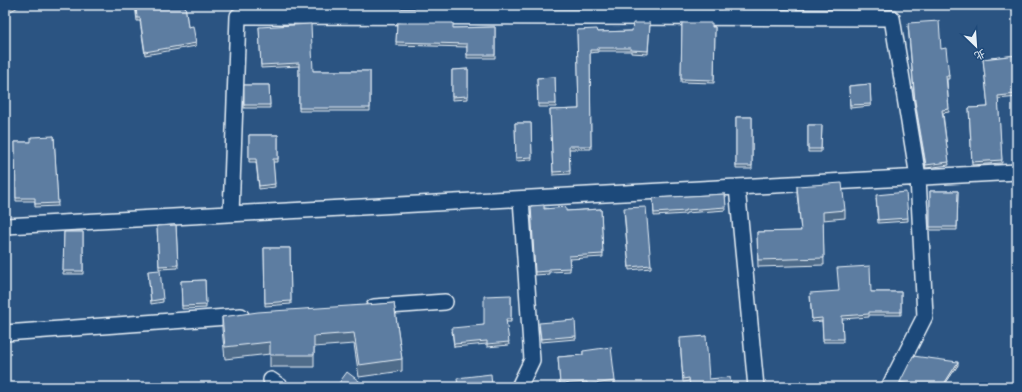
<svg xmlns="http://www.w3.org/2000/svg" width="1022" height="392" viewBox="0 0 1022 392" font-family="Caveat,'LXGW WenKai TC',sans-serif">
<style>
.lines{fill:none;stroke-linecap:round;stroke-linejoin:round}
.minor-casing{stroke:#e8f1f8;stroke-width:18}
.minor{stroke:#1f4a7a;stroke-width:15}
.wall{fill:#506c8a;stroke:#e8f1f8}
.shaded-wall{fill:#415871;stroke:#e8f1f8}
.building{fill:#5d7da1;stroke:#e8f1f8}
</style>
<rect width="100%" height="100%" fill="#2b5482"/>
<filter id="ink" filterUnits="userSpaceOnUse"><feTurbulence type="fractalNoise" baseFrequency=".025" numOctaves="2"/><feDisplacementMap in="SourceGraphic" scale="8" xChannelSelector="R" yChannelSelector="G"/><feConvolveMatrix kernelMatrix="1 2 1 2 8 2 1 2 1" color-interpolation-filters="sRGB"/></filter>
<g filter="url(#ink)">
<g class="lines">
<defs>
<path id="minor" d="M737,187l19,200
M231,214l7,-198 654,2 26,159 7,139 -36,71
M5,226l1012,-54
M374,307l71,-5
M5,333l236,-17
M271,380l10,7
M519,387l13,-27 -11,-161"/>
</defs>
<!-- minor casing -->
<use href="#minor" class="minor-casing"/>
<!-- minor -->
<use href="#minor" class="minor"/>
</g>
<!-- wall -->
<path class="wall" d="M135,5h50l3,22 8,16v3l-51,9 -5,-34h-3z
M254,5h42v2h-42z
M385,5h32v3l-32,-1z
M473,5h47v3l-47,-2z
M618,5h94v3h-94z
M751,5h35v4h-35z
M397,23l56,5 42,-1v31h-28v-11l-71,-2z
M650,23l-2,31 -17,-1v-2h-33v1l-8,1 1,96h-22l1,25 -17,1 -3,-65 29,-1 -2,-79 21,2 34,-1z
M682,23l33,4 -1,56 -33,-1z
M908,26l33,23 8,27v3h-2l2,33 -6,1 6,52 -23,3 -11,-64z
M259,27l54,44h57v40h-71v-45l-38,2z
M1017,55v42l-19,2 4,64 -30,2 -3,-57 19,-1 -5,-48z
M468,69v30l-16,1v-30z
M555,77l1,30h-18l-1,-29z
M870,84l1,22 -21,2 -1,-22z
M244,85h25l1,23h-26z
M736,117h16v52h-16z
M515,123h16l1,37 -16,1z
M808,125h14l-1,27h-13z
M249,135h29v27h-5l2,25 -16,2 -3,-27h-7z
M54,136l4,70 -23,1v-6h-19l-1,-59h16z
M797,186l48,24v8l-22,2 1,45 -66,2 -1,-35 44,-1 -4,-37z
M930,191h28l-1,39h-27z
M725,194l1,16 -40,3v1l-32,2 -1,-18z
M876,198l32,20v3l-30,2z
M531,206l35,5 35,-2 2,48 -33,2v12l-21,1v2l-14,1z
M624,211l27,54v3l-22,2z
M176,225l2,43 -19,1 -2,-43z
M64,232h19v42h-20z
M264,248h26l1,56 -26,2z
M148,271l15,28v3l-12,2z
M205,280l1,28 -24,1 -1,-28z
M871,292h30v23h-32v2l-27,2 1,23h-20l-1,-21 -10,1 -2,-26z
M511,295v27h-5l3,23 -22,2v-3l-33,3 -2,-16 32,-6z
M394,303l8,56v12l-43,6 -5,-33 -40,3v20h-44v-13l-45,5 -3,-30v-12z
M539,326l37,10v3l-35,3z
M706,336l-17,45 -6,1 -3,-41z
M583,351l32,30v3l-22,3h-6v-2l-27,1 -2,-29 25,-2z
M958,365l-15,22h-34l-9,-2v-3z"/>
<!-- shaded-wall -->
<path class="shaded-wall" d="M16,5h6l-17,9v-3z
M958,362v3l-15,22h-1z"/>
<!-- building -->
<path class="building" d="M5,5h11l-11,6z
M136,5h49l3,22 5,-1 3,17 -51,9 -5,-34h-3z
M751,5h35v1h-35z
M939,21l2,28 5,-1 3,28h-3l3,33 -7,1 7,52 -23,3 -11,-64 -7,-78z
M397,23h56v5l42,-1v28h-28v-11l-71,-2z
M633,23h17l-2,28 -17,-1v-2h-33v2h-8l1,96h-22l1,25 -17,1 -3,-62 29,-1 -2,-79 20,-1 1,3 34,-1z
M682,23h30v4h3l-1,53 -33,-1z
M311,24l2,47h57v37h-71v-45l-38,2 -2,-38z
M1017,55v39l-19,2 4,64 -30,2 -3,-54 19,-1 -5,-48z
M468,69v27l-16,1v-27z
M555,77l1,27h-18l-1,-26z
M870,84l1,20 -21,1 -1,-19z
M244,85h25l1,20h-26z
M736,117h16v49h-16z
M515,123h16l1,34 -16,1z
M808,125h14l-1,24h-13z
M249,135h29v24h-5l2,25 -16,2 -3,-27h-7z
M54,136l4,67 -23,1v-6h-19l-1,-56h16v-5z
M842,183l3,27 -22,2 1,46 -66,2 -1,-28 44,-1 -4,-45z
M930,191h28l-1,36h-27z
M906,192l2,26 -30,2 -2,-25z
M725,194l1,13 -40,3v1l-32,2 -1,-15z
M544,205v4l22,-2v4l35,-2 2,45 -34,2 1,12 -21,1v2l-14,1 -4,-66z
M646,207l5,58 -22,2 -5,-59z
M176,225l2,40 -19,1 -2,-40z
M64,232h19v39h-20z
M1017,247v18h-1z
M264,248h26l1,53 -26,2z
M870,266l1,26h30v20h-32v2l-27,2 1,23h-20l-1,-21 -10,1 -2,-26 29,-2 -2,-23z
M160,270l3,29 -12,2 -3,-30z
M205,280l1,25 -24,1 -1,-25z
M511,295v24h-5l3,23 -22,2v-3l-33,3 -2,-16 32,-3v-29z
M394,303l8,56 -43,6 -5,-32 -40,3v19h-44v-13l-45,5 -3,-30 36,-5z
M575,320l1,16 -35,3 -2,-16z
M706,336l3,43 21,-2 1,10h-41l-1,-9 -6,1 -3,-41z
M611,347l4,34 -28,4v-3l-27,2 -2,-27 25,-2v-4z
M913,356l45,6 -16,25h-20l-22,-5z
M347,372l16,12 -2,3h-25z
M491,374l1,13h-34l-1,-9z"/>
</g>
<!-- margin -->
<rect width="1022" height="392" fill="none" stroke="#1f4a7a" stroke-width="20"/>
<rect x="10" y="10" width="1002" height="372" fill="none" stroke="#e8f1f8" stroke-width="1.5" filter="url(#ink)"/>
<!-- north arrow -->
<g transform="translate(976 46) rotate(155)" stroke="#1f4a7a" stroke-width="3" paint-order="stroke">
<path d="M0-3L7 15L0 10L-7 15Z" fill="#e8f1f8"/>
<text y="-6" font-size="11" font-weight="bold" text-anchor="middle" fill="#e8f1f8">北</text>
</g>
</svg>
